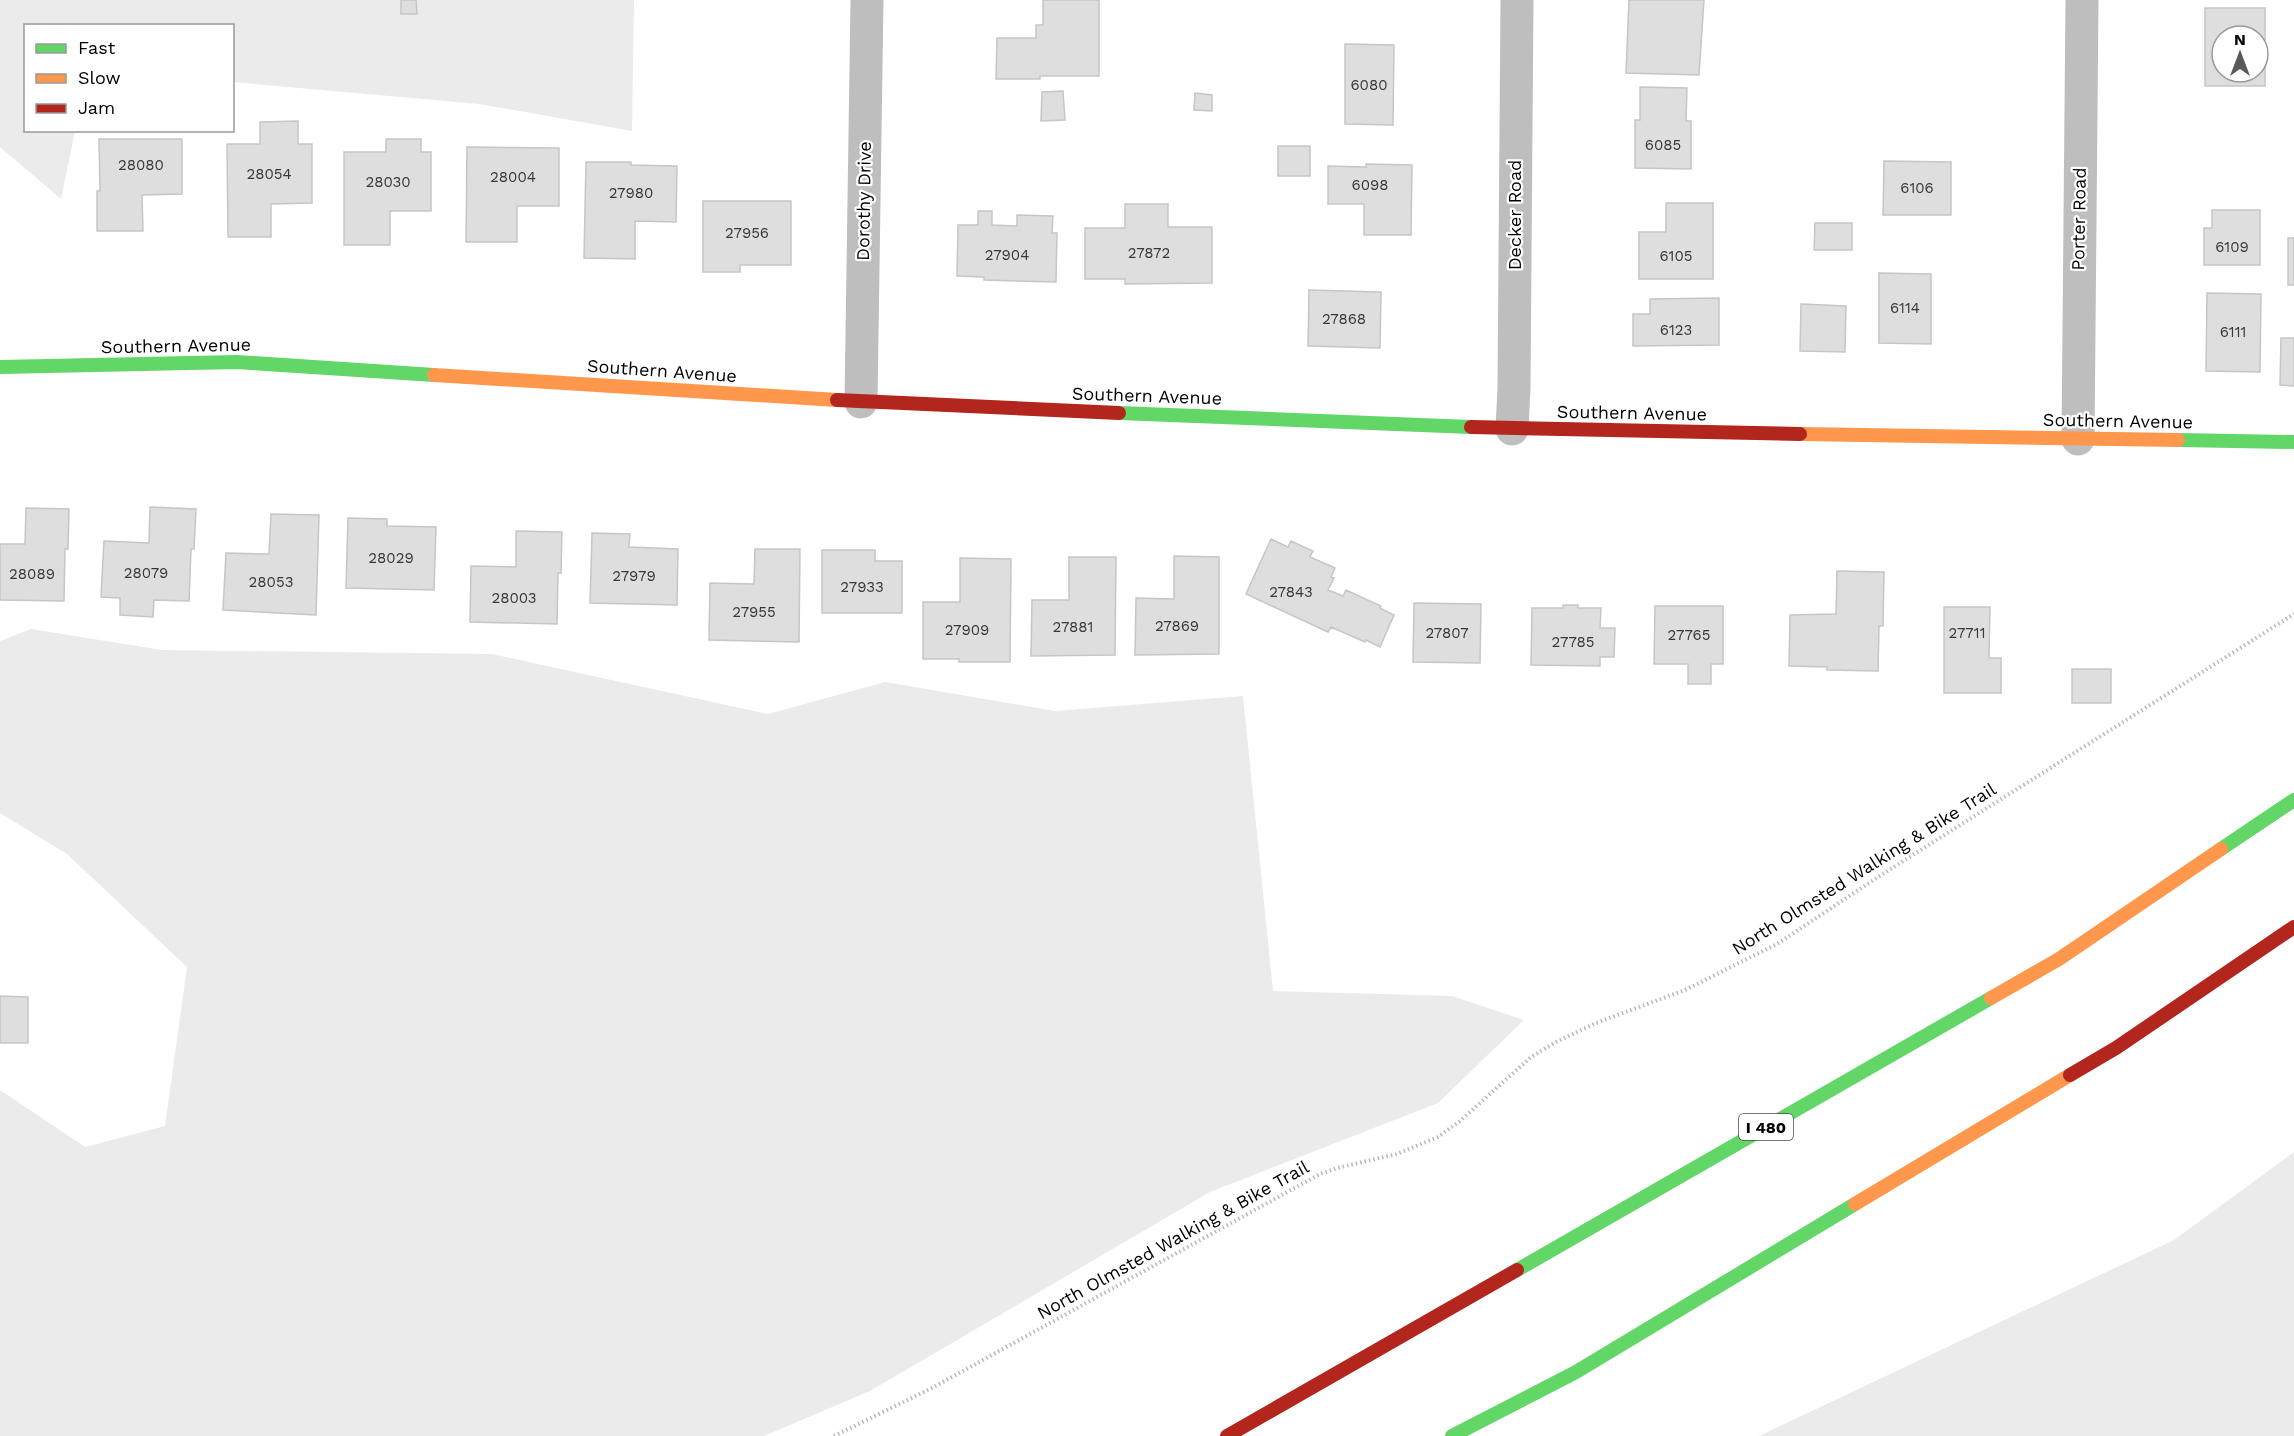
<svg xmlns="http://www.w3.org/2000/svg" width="2294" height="1436" viewBox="0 0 2294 1436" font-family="'Work Sans',sans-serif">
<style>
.green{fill:#ebebeb}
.building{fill:#dedede;stroke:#c6c6c6;stroke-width:1.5;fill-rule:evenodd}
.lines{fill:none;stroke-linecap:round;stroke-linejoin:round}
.path{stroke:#b9b9b9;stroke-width:4;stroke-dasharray:1.5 3;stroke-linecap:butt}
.street{stroke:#bebebe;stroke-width:33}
.fast{stroke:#63d668;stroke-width:14}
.slow{stroke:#ff974d;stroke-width:14}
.jam{stroke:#b3261e;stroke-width:14}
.labels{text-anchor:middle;stroke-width:4.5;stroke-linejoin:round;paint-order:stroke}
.number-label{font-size:15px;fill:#383838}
.shield{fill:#fff;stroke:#4c4c4c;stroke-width:1.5}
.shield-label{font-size:16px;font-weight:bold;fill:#000}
.street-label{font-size:18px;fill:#000;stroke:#fff}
</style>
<rect width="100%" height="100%" fill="#fff"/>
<!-- green -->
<path class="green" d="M0,0h634l-2,131 -153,-27 -246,-22 -1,-56h-206v104l49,1 -14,68 -61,-52z
M31,629l131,21 330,4 276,60 117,-32 170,29 188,-15 30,295 179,5 72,24 -86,83 -228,89 -340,199 -106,45h-764v-346l85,57 80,-21 22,-159 -120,-113 -67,-41v-172z
M2294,1152v284h-535l415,-196z"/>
<!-- building -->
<path class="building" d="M401,0h15l1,14h-16z
M1043,0h56v76h-59v3h-44l1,-41h39v-13h7z
M1629,0h75l-5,75 -73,-2z
M2205,8h60v78h-60zM2222,36h36v36h-36z
M1345,44l49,1 -1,80 -48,-1z
M1640,87l47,1 -1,33h5v48l-56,-1v-48h5z
M1063,91l2,29 -24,1 1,-29z
M1195,93l17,2v16l-18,-1z
M298,121v23h14v59l-41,1v33h-43l-1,-93h33v-22z
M99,139h83v55l-40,1 1,36h-46v-40h3z
M386,139h35v13h10v59h-41v34h-46v-93h42z
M1278,146h32v30h-32z
M467,147l92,1v58h-42v36h-51z
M1884,161l67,1v53h-68z
M586,162h45v3l46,1 -1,56 -41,-1v38l-51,-1z
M1366,164l46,1 -1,70h-47v-31h-36v-38l38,1z
M703,201h88v64h-51v7h-37z
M1666,203h47v76h-74v-47h27z
M1125,204h43v23h44v56l-87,1v-5h-40v-51h40z
M2212,210h48v55h-56v-37h8z
M978,211h14v14l25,1v-11l36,1 -1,17h5l-1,49 -72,-2v-3l-27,-1 1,-51h20z
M1815,223h37v27h-38z
M2288,238h6v47h-6z
M1879,273l52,1v70l-52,-1z
M1309,290l72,2 -1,56 -72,-2z
M2207,293l54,1 -1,78 -54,-1z
M1719,298v47l-86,1v-32h17v-15z
M1801,304l45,2 -1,46 -45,-1z
M2281,338h13v48l-14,-1z
M150,507l46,2 -2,40h-3l-2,52 -35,-1 -1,17 -33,-2v-17l-19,-1 3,-56 45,2z
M26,508l43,1 -1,40h-3l-1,52 -64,-1v-56h25z
M271,514l48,1 -3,100 -93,-5 3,-57 43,1z
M348,518l39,1v7l49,1 -2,63 -88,-2z
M516,531l46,1 -1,41h-3l-1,51 -87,-2 1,-56 45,1z
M592,533l38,1 -1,13 49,2 -1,56 -87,-2z
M1271,539l17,8 3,-6 22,10 -3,6 25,11 -4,9 3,1 -6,12 15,6 3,-6 35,16 -1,2 14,7 -14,32 -14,-7 -1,2 -34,-15 -3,5 -82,-38z
M755,549h45l-1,93 -90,-2 1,-57 44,1z
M822,550h53v11h27v52h-80z
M1174,556l45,1v97l-84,1 1,-57 38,1z
M1069,557h47l-1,98 -84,1 1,-56h37z
M960,558l51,1 -1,103h-51v-3h-36v-57h37z
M1837,571l47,1 -1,54h-4l-1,45 -51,-1v-3l-38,-1 1,-51 46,-1z
M1414,603l67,1 -1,59 -67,-1z
M1563,605h15v3h23l-1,20h15l-1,29h-14v9l-69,-1 1,-57h31z
M1655,606h68v58h-12v20h-23v-20h-34z
M1944,607h46l-1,51h12v35h-57z
M2072,669h39v34h-39z
M0,996l28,1v46h-28z"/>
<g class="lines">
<!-- path -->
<path class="path" d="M834,1436l98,-48 388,-214 17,-6 60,-14 41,-17 22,-16 71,-64 25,-15 40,-19 89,-33 92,-46 101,-67 416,-263"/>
<!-- street -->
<path class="street" d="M861,402l6,-402
M1512,429l2,-41 3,-388
M2078,439l4,-439"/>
<!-- fast -->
<path class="fast" d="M0,367l237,-5 197,13
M1119,413l352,14
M2178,440l116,2
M2221,849l73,-49
M1517,1270l474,-272
M1452,1436l124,-64 279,-168"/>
<!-- slow -->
<path class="slow" d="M434,375l403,25
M1800,434l378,6
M1991,998l68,-39 162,-110
M1855,1204l215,-129"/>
<!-- jam -->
<path class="jam" d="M837,400l282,13
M1471,427l329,7
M2070,1075l46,-27 178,-121
M1227,1436l290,-166"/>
</g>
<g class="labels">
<!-- number labels -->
<g class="number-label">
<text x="1369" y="90">6080</text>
<text x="1663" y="150">6085</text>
<text x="141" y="170">28080</text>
<text x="269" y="179">28054</text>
<text x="513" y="182">28004</text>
<text x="388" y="187">28030</text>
<text x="1370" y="190">6098</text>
<text x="1917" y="193">6106</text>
<text x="631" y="198">27980</text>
<text x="747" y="238">27956</text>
<text x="2232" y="252">6109</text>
<text x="1149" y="258">27872</text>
<text x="1007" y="260">27904</text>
<text x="1676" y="261">6105</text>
<text x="1905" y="313">6114</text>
<text x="1344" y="324">27868</text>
<text x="1676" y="335">6123</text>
<text x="2233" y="337">6111</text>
<text x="391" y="563">28029</text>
<text x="146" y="578">28079</text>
<text x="32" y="579">28089</text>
<text x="634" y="581">27979</text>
<text x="271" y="587">28053</text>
<text x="862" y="592">27933</text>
<text x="1291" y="597">27843</text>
<text x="514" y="603">28003</text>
<text x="754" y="617">27955</text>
<text x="1177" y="631">27869</text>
<text x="1073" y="632">27881</text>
<text x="967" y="635">27909</text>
<text x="1447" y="638">27807</text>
<text x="1967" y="638">27711</text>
<text x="1689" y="640">27765</text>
<text x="1573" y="647">27785</text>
</g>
<!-- shield labels -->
<rect class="shield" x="1739" y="1114" width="54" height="26" rx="4.5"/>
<g class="shield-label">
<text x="1766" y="1133">I 480</text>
</g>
<!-- street labels -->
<g class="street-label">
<text transform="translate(864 201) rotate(-89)" y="6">Dorothy Drive</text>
<text transform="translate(1515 215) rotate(-90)" y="6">Decker Road</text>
<text transform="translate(2079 219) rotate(-89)" y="6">Porter Road</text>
<text transform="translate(176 346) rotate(-1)" y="6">Southern Avenue</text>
<text transform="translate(662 371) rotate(4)" y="6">Southern Avenue</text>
<text transform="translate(1147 396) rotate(2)" y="6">Southern Avenue</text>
<text transform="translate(1632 413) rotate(1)" y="6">Southern Avenue</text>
<text transform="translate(2118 421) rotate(1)" y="6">Southern Avenue</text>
<text transform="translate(1864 869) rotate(-32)" y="6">North Olmsted Walking &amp; Bike Trail</text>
<text transform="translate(1173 1240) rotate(-29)" y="6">North Olmsted Walking &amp; Bike Trail</text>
</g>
</g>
<!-- legend -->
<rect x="24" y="24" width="210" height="108" fill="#ffffff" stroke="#999999" stroke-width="1.5"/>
<rect x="36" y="44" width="30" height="9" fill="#63d668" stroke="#999999" stroke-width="1.5"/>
<text x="78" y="54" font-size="18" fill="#000000">Fast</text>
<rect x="36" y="74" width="30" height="9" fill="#ff974d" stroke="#999999" stroke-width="1.5"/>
<text x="78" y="84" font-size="18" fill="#000000">Slow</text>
<rect x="36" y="104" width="30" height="9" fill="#b3261e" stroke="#999999" stroke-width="1.5"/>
<text x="78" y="114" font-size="18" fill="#000000">Jam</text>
<!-- north arrow -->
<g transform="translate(2240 54)"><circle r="28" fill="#ffffff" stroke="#999999" stroke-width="1.5"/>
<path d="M0-4.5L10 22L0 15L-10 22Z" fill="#595959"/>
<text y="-9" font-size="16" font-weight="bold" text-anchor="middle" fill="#000000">N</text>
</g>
</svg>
